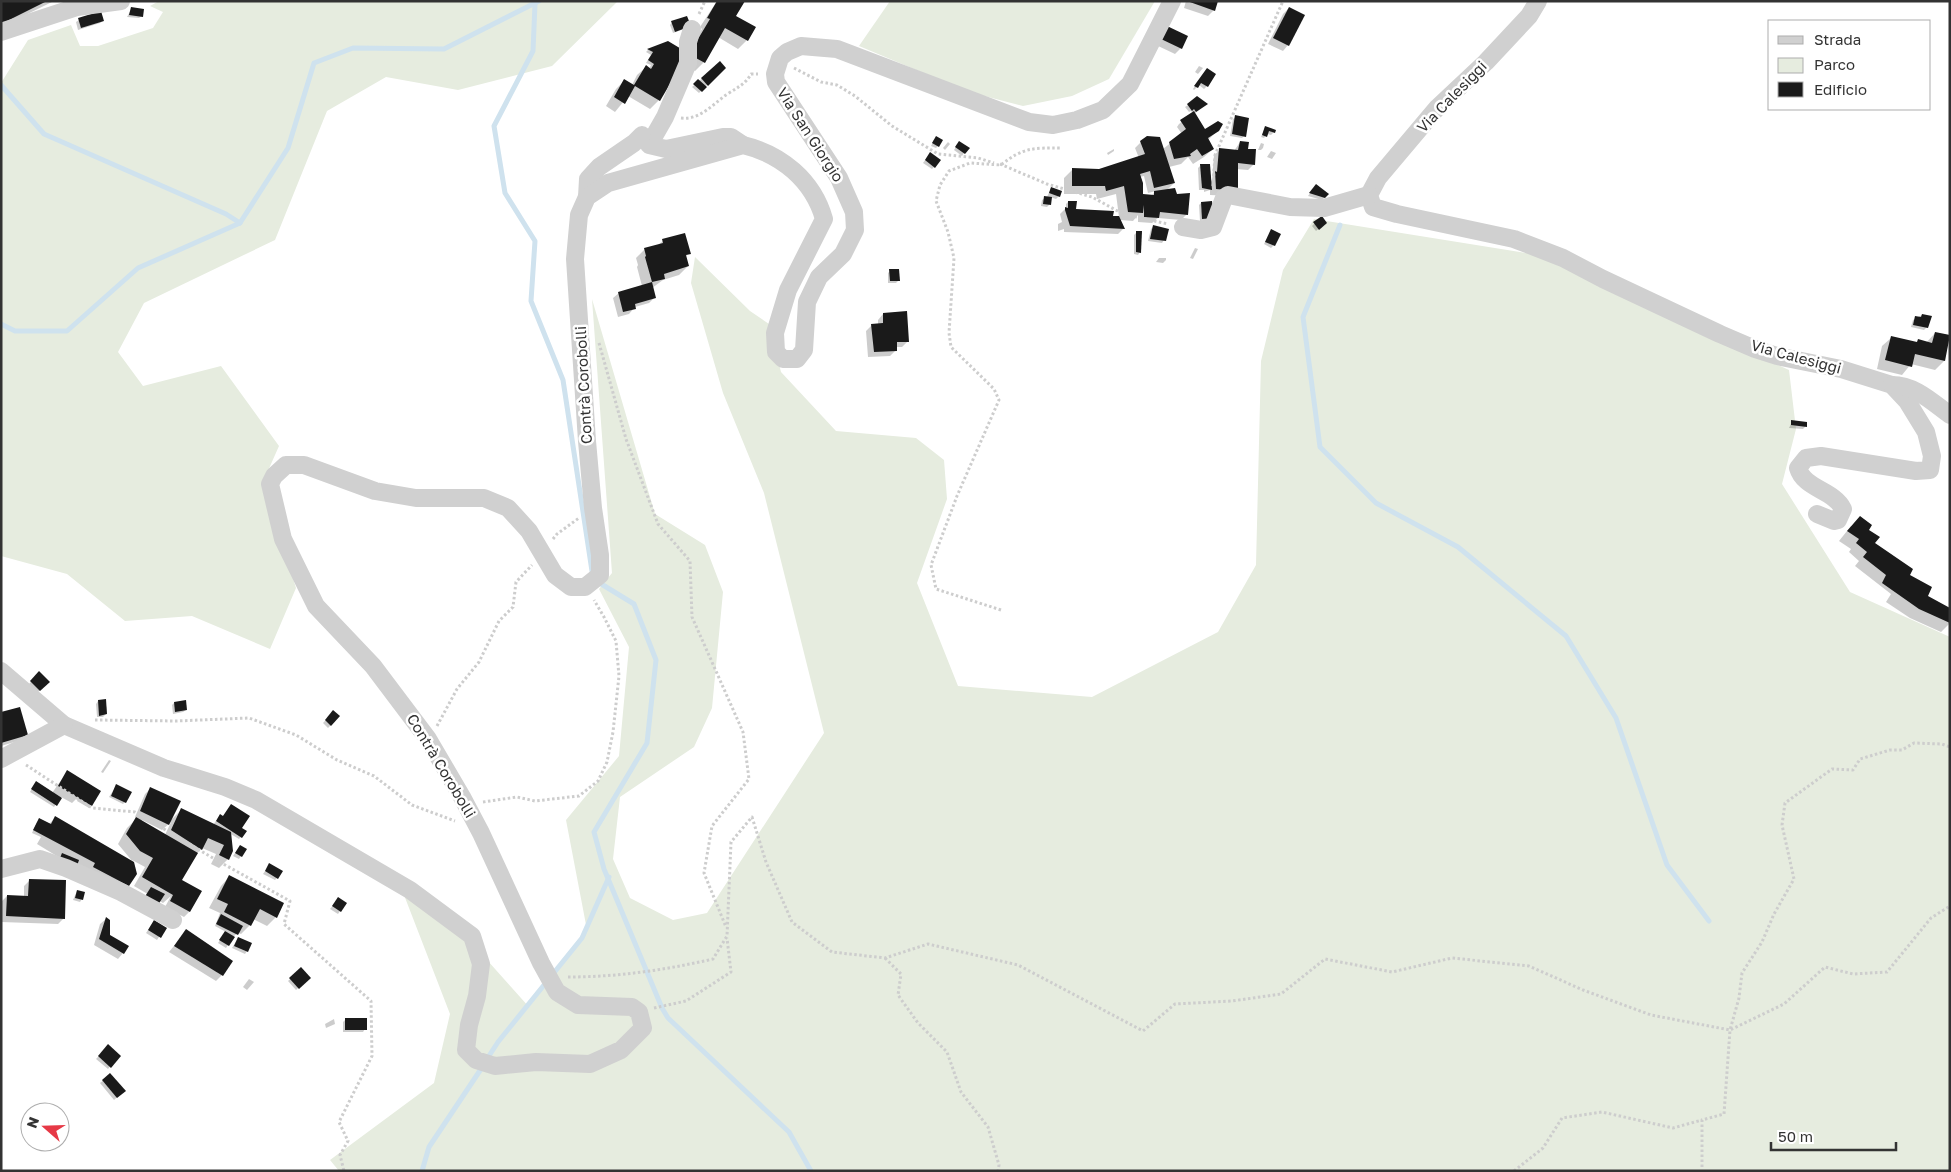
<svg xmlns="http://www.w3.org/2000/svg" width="1951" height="1172" viewBox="0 0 1951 1172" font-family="'Golos Text',sans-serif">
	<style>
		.green { fill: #e6ecdf }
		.shadow { fill: #0003; fill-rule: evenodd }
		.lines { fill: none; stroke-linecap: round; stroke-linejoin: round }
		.stream { stroke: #cfe2ee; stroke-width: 5 }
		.building { fill: #1a1a1a }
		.path { stroke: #cdcdcd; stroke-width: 3; stroke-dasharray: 2.5 2.5; stroke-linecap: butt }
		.minor { stroke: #d0d0d0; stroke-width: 18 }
		.labels { text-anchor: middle; stroke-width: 5; stroke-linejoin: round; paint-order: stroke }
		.street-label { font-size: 15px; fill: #333; stroke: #fff }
	</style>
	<rect width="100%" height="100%" fill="#fff"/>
	<g class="green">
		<polygon points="159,1 618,1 552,66 458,90 386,77 327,111 275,240 144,303 118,352 143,386 221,366 279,446 263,482 296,588 270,649 192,616 125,621 67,574 1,556 1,83 28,40 71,25 80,46 98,46 153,28 163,12 150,6"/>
		<polygon points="890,1 1155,1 1109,79 1072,96 1023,106 969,92 859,46"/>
		<polygon points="1314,219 1539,255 1789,370 1796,429 1782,484 1850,592 1950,637 1950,1171 339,1171 330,1160 434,1083 450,1014 404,895 463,933 529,1007 587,930 566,820 619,756 629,647 599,589 612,573 592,299 655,514 705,545 723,592 712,708 694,747 620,797 613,859 630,898 673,920 707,913 824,733 764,493 723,393 691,283 695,257 750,311 769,324 781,372 836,431 916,438 944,460 947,499 917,583 958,686 1092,697 1218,632 1256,565 1261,361 1283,270"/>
	</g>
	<g class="shadow">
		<polygon points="1,1 54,1 1,27"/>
		<polygon points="717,1 743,1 734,16 747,40 738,49 718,37 704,62 695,71 687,66 683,58 659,100 650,109 628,96 615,112 606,106 616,89 624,81 632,85 637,75 646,67 649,69 651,65 646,63 651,55 646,52 648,50 667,42 687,54 702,29 700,27"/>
		<polygon points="1186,1 1217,1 1214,10 1208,16 1184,8"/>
		<polygon points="132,8 142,16 139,18 127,17"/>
		<polygon points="1289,8 1288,45 1283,51 1268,44 1283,14"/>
		<polygon points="79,20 103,21 100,23 78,30 76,22"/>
		<polygon points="672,22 687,28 673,33 670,25"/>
		<polygon points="1167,28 1181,48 1175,54 1156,45"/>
		<polygon points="720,63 724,68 699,93 692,87"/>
		<polygon points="1199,66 1203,68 1198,74 1195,72"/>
		<polygon points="1205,72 1207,86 1204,89 1199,85 1194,90 1193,89"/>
		<path d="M1188 105 1204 106 1194 114 1205 131 1218 130 1208 140 1213 149 1204 157 1193 164 1188 157 1181 164 1169 167 1174 183 1167 190 1187 214 1181 220 1158 218 1152 223 1138 222V215L1133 221 1120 220 1123 229 1118 234 1064 232V229L1058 231V224L1062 222 1060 214 1066 208V204L1068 202 1075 209 1119 217 1116 194 1097 199 1096 194H1064V178L1073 169 1099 170 1139 158 1135 148 1141 142 1163 149 1182 134 1177 127 1179 124 1193 113 1191 111 1189 112 1185 107ZM1144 176 1148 193 1156 191 1151 196 1142 198 1140 177Z"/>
		<polygon points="1236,117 1244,136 1242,138 1230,136 1233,119"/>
		<polygon points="1265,128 1275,131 1271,135 1267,134 1264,138 1261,137"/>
		<polygon points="934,140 938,146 936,148 931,146"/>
		<polygon points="948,142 950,144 945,150 943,148"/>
		<polygon points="1240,142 1254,164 1248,170 1236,169 1231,196 1210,195 1210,190 1204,192 1204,190 1199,190 1198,168 1200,166 1212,181 1214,155 1220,150 1234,151"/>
		<polygon points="1261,143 1264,144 1263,148 1261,150 1258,150"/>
		<polygon points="957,145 964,153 962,156 954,150"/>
		<polygon points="1114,149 1114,151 1108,155 1107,153"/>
		<polygon points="1271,151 1276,153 1272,159 1267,157"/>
		<polygon points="928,156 934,167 932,169 923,163"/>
		<polygon points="1051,188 1059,196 1056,199 1050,197 1049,205 1047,207 1041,206 1042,200 1047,197"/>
		<polygon points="1314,188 1327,195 1322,200 1308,196"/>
		<polygon points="1201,203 1210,220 1200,221 1199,205"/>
		<polygon points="1321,217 1323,225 1316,231 1312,226"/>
		<polygon points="1153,227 1164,240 1162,243 1148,241 1151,229"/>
		<polygon points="1271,231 1274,245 1271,248 1264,244"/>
		<polygon points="1137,232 1140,252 1138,255 1134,254 1134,235"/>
		<polygon points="663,241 689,253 685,257 688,266 679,275 663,280 652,288 654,298 649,303 635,307 629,314 618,317 613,298 619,293 642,286 637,267 638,265 636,258 645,249 658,245"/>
		<polygon points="1195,248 1198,249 1193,259 1190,258"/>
		<polygon points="1159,258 1166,258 1166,260 1163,263 1156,262"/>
		<polygon points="890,271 899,280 896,283 888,283 888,273"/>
		<polygon points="883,314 908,341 902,347 896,347 896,350 890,356 868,357 866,331 872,325 878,325 878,320"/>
		<polygon points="1922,315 1927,327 1924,330 1911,327 1913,320"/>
		<polygon points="1935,333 1950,336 1944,361 1935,370 1911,364 1902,375 1877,369 1882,346 1891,338 1915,343 1918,341 1926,343"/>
		<polygon points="1792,422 1806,423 1805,427 1803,429 1789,428"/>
		<polygon points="1851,526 1867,531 1873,543 1908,575 1950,623 1941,632 1910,618 1886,602 1891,594 1855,566 1859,561 1849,552 1851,549 1839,541"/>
		<polygon points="39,673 48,682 37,693 29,684"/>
		<polygon points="98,701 106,714 103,717 97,717 96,704"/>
		<polygon points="174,703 186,710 183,712 173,714 172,705"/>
		<polygon points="333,712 339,717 328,728 323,723"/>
		<polygon points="1,713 27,735 21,740 1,746"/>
		<polygon points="109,760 111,761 103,773 101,772"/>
		<polygon points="67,772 99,792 89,808 77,801 79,796 72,803 61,797 54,807 30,792 34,785 52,793"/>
		<polygon points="116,786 125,802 123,804 109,797"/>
		<path d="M151 788 170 821 181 810 213 825 218 818 220 815 222 817 232 805 242 827 241 837 239 839 229 833 228 859 219 868 211 864 216 854 202 848 194 857 177 885 201 892 189 912 184 917 165 907 171 896 163 903 134 886 145 867 132 860 133 862 118 844 127 828 137 818 135 817 145 794ZM142 820 162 830 171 822 165 835 141 822Z"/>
		<polygon points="55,818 135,873 128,886 119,894 37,844 41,837 32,833 37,822 49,824"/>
		<polygon points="240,846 246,849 239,859 233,856"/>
		<polygon points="270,864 277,878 275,880 263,874"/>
		<polygon points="229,877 276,917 267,926 253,919 250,925 241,934 238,933 234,936 226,948 218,943 226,932 215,926 220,913 209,908 221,886"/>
		<polygon points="30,880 64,918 58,924 1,922 1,902 7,896 24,897 24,886"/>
		<polygon points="77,891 82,899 80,902 73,900"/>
		<polygon points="338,899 345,904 338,914 330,909"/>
		<polygon points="106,919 109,935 123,953 118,959 94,945 100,924"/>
		<polygon points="152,924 165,928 157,940 146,933"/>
		<polygon points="186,931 222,975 216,981 169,952"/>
		<polygon points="238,938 247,951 245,954 232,948"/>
		<polygon points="301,969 309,978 296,990 288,981"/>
		<polygon points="249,979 254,982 247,990 243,987"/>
		<polygon points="334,1019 335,1024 326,1028 325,1024"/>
		<polygon points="346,1019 365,1029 363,1032 343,1032 343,1022"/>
		<polygon points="108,1046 119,1056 108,1069 96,1059"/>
		<polygon points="110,1075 124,1091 114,1100 100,1083"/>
	</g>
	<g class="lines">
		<g class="stream">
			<polyline points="535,4 533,51 494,126 505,193 535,241 531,301 563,380 592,571"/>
			<polyline points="1,85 44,134 226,214 240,223"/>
			<polyline points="1340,225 1303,317 1320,447 1376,503 1458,547 1566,636 1616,718 1667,865 1709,921"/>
			<polyline points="1,324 15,331 67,331 138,268 240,223 288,148 314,63 353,48 444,49 539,1"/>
			<polyline points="598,582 634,604 656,660 647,743 594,832 604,869 662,1008 668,1018 789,1132 811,1171"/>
			<polyline points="487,1059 498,1042 582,938 609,877"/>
			<polyline points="422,1171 429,1147 483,1066"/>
		</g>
	</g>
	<g class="building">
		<polygon points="1,1 47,1 1,24"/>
		<polygon points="717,1 745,1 736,16 756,27 748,41 725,28 705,63 694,57 697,52 692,49 710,19 707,18"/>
		<polygon points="1187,1 1218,1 1215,11"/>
		<polygon points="131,7 144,9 143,17 129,15"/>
		<polygon points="1289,7 1305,15 1289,46 1273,38"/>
		<polygon points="101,11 104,21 81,28 78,18"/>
		<polygon points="687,16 691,26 675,32 671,21"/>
		<polygon points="1167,26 1188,36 1182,49 1161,39"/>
		<polygon points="668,41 688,53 660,101 635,86 625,104 614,97 624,79 634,85 646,65 651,69 654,64 648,60 653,52 647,49"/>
		<polygon points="720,61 726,68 708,86 701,78"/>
		<polygon points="1207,68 1216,74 1208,87 1201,83 1198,88 1194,86"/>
		<polygon points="698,79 707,87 702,92 693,84"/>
		<polygon points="1197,96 1208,104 1196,112 1194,109 1192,111 1187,104"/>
		<polygon points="1194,111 1205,129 1218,121 1223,124 1219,131 1208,138 1214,149 1202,156 1197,149 1190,154 1191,156 1174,159 1169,142 1186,129 1180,120"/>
		<polygon points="1235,115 1249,118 1246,137 1232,134"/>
		<polygon points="1265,126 1276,130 1275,133 1269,131 1267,137 1262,135"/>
		<polygon points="936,136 943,140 939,147 932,143"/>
		<polygon points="1147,136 1160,137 1175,183 1154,188 1150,171 1140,174 1143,183 1143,194 1154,195 1154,191 1175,188 1177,194 1190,193 1188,215 1160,212 1159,218 1144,217 1144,205 1143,213 1128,212 1124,186 1106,191 1105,186 1072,186 1072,168 1099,169 1145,154 1140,141"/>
		<polygon points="959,141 970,148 965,154 955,147"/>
		<polygon points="1240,141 1249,142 1248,149 1256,149 1255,165 1238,163 1238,191 1216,189 1215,171 1217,172 1219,148 1238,150"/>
		<polygon points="930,152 941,160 935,168 925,160"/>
		<polygon points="1200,164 1210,164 1212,190 1202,188"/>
		<polygon points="1316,184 1329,194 1325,198 1309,193"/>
		<polygon points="1051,187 1062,191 1060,197 1049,193"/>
		<polygon points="1044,196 1052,197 1051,205 1043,204"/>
		<polygon points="1068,201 1077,201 1076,209 1114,211 1113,216 1119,216 1125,229 1070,226 1065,210 1065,207 1068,208"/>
		<polygon points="1212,201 1214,218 1202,219 1201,202"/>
		<polygon points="1322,216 1327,223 1319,230 1313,222"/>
		<polygon points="1153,225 1169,229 1166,241 1150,239"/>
		<polygon points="1271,229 1281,234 1275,246 1265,242"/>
		<polygon points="1136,231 1142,231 1141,253 1136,252"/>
		<polygon points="685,233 691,254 686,255 689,266 664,274 665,279 652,282 645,257 646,256 644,248 663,243 662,239"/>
		<polygon points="889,269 899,269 900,281 890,281"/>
		<polygon points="652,282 656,298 635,304 636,309 623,312 618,292"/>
		<polygon points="907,311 909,342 897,342 897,351 874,352 871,324 883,323 883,313"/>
		<polygon points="1922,314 1932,316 1928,328 1913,325 1915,316 1921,317"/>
		<polygon points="1935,332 1950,335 1945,361 1915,354 1912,367 1885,360 1891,336 1917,342 1918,339 1932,343"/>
		<polygon points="1791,420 1807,422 1807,427 1791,425"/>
		<polygon points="1860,516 1872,525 1869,530 1880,537 1875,543 1913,569 1910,575 1932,587 1928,596 1950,608 1950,623 1919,609 1882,583 1886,575 1863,557 1867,552 1856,543 1859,539 1847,531"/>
		<polygon points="39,671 50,682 40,691 30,681"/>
		<polygon points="106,699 107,714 99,716 98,700"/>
		<polygon points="186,700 187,710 175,712 174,702"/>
		<polygon points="20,707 28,735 1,743 1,712"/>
		<polygon points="333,710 340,716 331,726 325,720"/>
		<polygon points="67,770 101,791 92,806 58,786"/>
		<polygon points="36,781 62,798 57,806 31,789"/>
		<polygon points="116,784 132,792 126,803 111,796"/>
		<polygon points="150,787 181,801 169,825 140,811"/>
		<polygon points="231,804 250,816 242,828 247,831 242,838 216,821 220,814 223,816"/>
		<polygon points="181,808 231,832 233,851 229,860 219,855 224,845 208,838 202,850 171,830"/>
		<polygon points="55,816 134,862 137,874 129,886 93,867 95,863 33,830 39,818 51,824"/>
		<polygon points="136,817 198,853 182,880 202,891 190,912 170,901 173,895 142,877 153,858 140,851 126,834"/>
		<polygon points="240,845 247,849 242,857 235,853"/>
		<polygon points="62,853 79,860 77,866 60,858"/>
		<polygon points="269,863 283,871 278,879 265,871"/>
		<polygon points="229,875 284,903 277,918 260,909 251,926 224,912 228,904 217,899"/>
		<polygon points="29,879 66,880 65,919 6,916 7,895 28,896"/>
		<polygon points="151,887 165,894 156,908 144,898"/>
		<polygon points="77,890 85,892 83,900 75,898"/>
		<polygon points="338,897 347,903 341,912 332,906"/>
		<polygon points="221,914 243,926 238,935 216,924"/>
		<polygon points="106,917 110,920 110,935 129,946 124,954 99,939"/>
		<polygon points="154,920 167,928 161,938 148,930"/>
		<polygon points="186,929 233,961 223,976 174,946"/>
		<polygon points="225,931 235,937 229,946 219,940"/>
		<polygon points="238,937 252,943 248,952 234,946"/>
		<polygon points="301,967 311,978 299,989 289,978"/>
		<rect x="345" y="1018" width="22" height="12"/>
		<polygon points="108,1044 121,1056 111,1068 98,1056"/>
		<polygon points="110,1073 126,1091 117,1098 102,1080"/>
	</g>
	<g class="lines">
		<g class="path">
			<polyline points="699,14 705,1"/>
			<polyline points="794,68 821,82 837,85 855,96 892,126 938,154 978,158 994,163"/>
			<path d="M681 118C700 120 712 105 726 95 736 88 745 85 751 74H758"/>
			<polyline points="1000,164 1047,184 1092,197 1123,214 1168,224"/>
			<polyline points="1213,186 1215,155 1283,1"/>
			<polyline points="599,343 626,439 658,524 690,561 692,617 743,732 749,779 712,826 704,873 726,927"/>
			<polyline points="553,539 557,534 579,518"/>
			<path d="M1001 610 936 589 931 565 957 496 999 400 994 389 951 347 949 333 954 258 948 232 936 201 940 185 949 171 970 163 1001 165C1023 147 1034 148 1061 148"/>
			<polyline points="95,720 176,721 249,718 296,735 337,760 374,776 412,805 455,821"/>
			<polyline points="437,726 457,689 479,662 499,621 513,607 516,582 532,565"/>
			<polyline points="26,765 92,808 135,812 218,861 290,901 284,924 371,1001 372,1056 339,1122 348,1141 340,1155 344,1171"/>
			<polyline points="483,802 517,797 535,801 579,796 598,781 607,762 613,732 619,676 616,641 604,617 594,600"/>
			<polyline points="885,958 901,974 898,995 918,1023 947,1052 961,1092 988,1127 999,1165 998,1171"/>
			<path d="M568 977C618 977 665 970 713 959L727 936 731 842 752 817 766 862 792 922 832 952 885 958 928 944 1018 965 1143 1031 1175 1004 1232 1001 1281 994 1325 959 1392 972 1452 958 1529 966 1583 990 1651 1015 1730 1030 1739 998 1742 973 1762 942 1774 914 1794 879 1782 825 1785 803 1832 769 1853 770 1860 759 1890 750H1902L1914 743 1942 744 1950 747"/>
			<polyline points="654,1008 686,1001 731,972 727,938"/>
			<polyline points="1702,1167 1702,1120 1724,1114 1730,1030 1784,1004 1825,967 1853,974 1887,972 1931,918 1950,906"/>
			<polyline points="1514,1171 1543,1148 1562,1118 1602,1112 1673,1128 1702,1120"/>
		</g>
		<g class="minor">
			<path d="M1538 1 1529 16 1486 62 1437 108 1378 178 1369 195 1373 207 1397 214 1514 239 1563 258 1603 279 1720 334 1755 349 1777 356 1841 369 1892 385 1907 401 1926 432 1932 456 1930 470 1916 471 1821 456 1806 458 1798 468C1804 489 1834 490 1843 509L1838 520 1834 521 1817 514"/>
			<polyline points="692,29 688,42 688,63 665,117 649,145 666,149 723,137 731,137 743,145"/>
			<polyline points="1,32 77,7 121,1"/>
			<polyline points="587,197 588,179 599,167 634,143 642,135"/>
			<polyline points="1183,227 1201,230 1213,227 1224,198 1228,195 1290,207 1324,208 1369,195"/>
			<path d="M1892 385C1915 385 1932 402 1950 415"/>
			<path d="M1 671 64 725 164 768 225 787 256 800 410 890 472 936 481 964 477 996 469 1025 466 1050 476 1060 495 1066 536 1062 590 1064 621 1050 643 1028 639 1012 632 1007 578 1005 557 992 541 963 481 833 462 797 428 739 373 666 316 606 283 539 270 484 274 476 286 465H304L375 491 416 498H484L508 508 529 531 555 575 571 587H585L600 575V555L593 508 587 441 575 259 579 215 587 197 608 183 743 145C781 154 813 180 824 219L788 290 775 333 776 352 783 359H797L804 350 807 302 819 277 843 254 855 230 854 212 839 178 776 82 775 74 780 58 787 52 801 46 837 49 1029 122 1053 125 1077 120 1103 110 1130 84 1172 1"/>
			<polyline points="1,759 64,725"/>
			<polyline points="1,869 40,859 66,868 121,892 173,920"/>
		</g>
	</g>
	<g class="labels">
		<g class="street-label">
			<text transform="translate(1452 97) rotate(-46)" y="5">Via Calesiggi</text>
			<text transform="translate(810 135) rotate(57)" y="5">Via San Giorgio</text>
			<text transform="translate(1796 357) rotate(15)" y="5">Via Calesiggi</text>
			<text transform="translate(584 385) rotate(-93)" y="5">Contrà Corobolli</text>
			<text transform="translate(441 766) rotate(59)" y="5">Contrà Corobolli</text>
		</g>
	</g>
	<rect width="1951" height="1172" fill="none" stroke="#333333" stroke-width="5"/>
	<rect x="1768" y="20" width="162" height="90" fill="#ffffff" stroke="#adadad"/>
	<rect x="1778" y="36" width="25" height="8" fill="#d0d0d0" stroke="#adadad"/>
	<text x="1814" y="45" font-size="15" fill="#333333">Strada</text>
	<rect x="1778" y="58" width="25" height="15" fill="#e6ecdf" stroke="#adadad"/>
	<text x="1814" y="70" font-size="15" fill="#333333">Parco</text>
	<rect x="1778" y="82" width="25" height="15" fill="#1a1a1a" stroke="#adadad"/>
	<text x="1814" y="95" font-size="15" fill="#333333">Edificio</text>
	<g transform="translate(45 1127) rotate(290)"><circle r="24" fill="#ffffff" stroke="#adadad"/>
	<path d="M0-4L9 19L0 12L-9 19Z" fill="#e63946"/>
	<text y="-8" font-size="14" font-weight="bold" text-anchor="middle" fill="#333333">N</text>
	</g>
	<path d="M1771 1142v8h125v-8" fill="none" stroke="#333333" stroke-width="2.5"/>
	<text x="1778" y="1142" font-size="15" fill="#333333" stroke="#ffffff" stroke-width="4" paint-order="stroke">50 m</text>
</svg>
